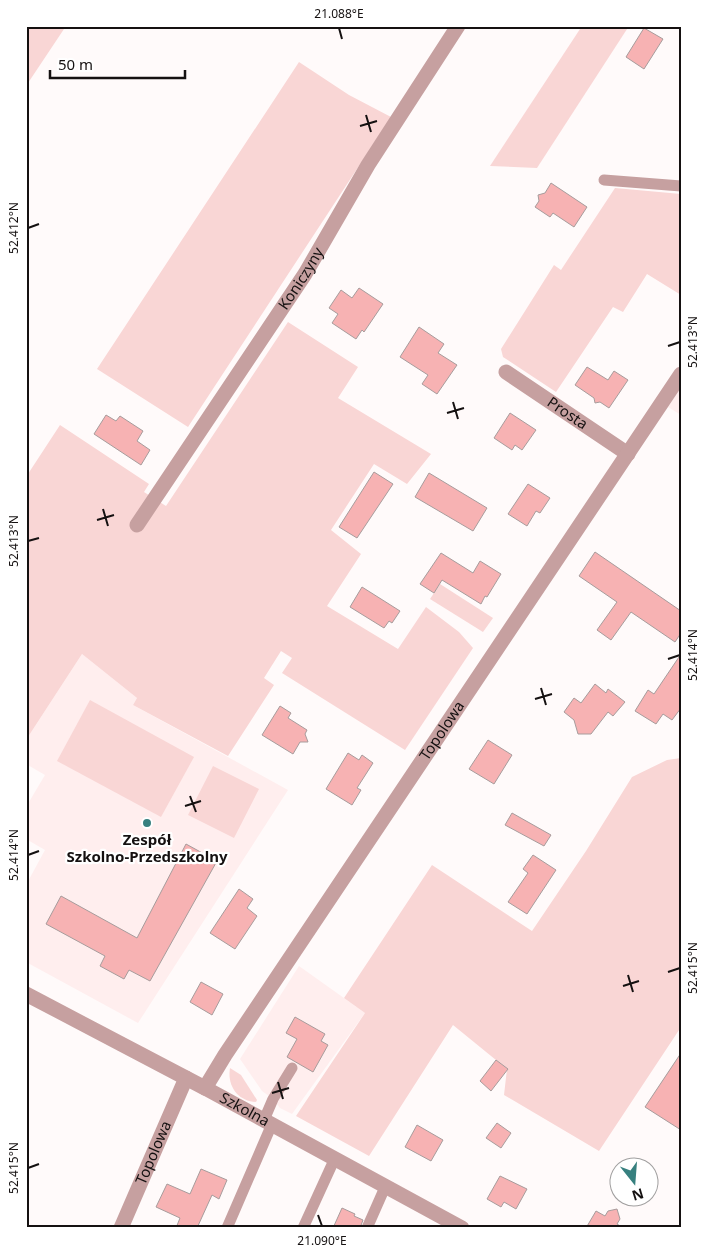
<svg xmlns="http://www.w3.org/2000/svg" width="707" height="1254" viewBox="0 0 707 1254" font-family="'Noto Sans',sans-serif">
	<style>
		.built { fill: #fee }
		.green { fill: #f9d6d5 }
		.building { fill: #f7b2b3; stroke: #a79c9c }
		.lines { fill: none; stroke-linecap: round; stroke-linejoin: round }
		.service { stroke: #c6a0a0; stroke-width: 11 }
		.minor { stroke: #c6a0a0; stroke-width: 15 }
		.tertiary { stroke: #c6a0a0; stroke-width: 15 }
		.ticks { fill: none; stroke: #151111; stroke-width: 2 }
		.poi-dot { fill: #37807f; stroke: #fff; stroke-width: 2 }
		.labels { text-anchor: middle; stroke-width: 4.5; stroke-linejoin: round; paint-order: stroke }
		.street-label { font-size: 15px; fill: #151111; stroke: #fff }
		.poi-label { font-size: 15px; font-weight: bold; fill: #151111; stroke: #fff }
		.neatline { fill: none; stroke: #151111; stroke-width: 2 }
		.ticks-label { font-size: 12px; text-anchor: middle; fill: #151111 }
	</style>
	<rect width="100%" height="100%" fill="#fffafa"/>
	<g class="built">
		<polygon points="681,387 681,415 668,407"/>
		<polygon points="82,654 137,698 133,705 288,790 138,1023 26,962 26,885 45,850 26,839 26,807 45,775 26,764 26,740"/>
		<polygon points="299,966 365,1013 292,1114 280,1108 273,1099 262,1091 240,1059"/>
	</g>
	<g class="green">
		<polygon points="26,26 66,26 26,86"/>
		<polygon points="582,26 629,26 537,168 490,166"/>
		<polygon points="299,62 349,95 391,117 188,427 97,369"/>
		<polygon points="615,188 681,194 681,295 647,274 623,312 613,307 556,392 503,357 501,349 554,265 561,270"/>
		<polygon points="288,322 358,367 338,398 431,454 407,484 374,464 331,530 361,554 327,606 398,649 426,607 459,632 473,648 405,750 282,673 292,658 281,651 264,678 274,685 228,756 133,705 137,698 82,654 26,740 26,477 60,425 149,484 144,492 166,506"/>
		<polygon points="440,584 493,618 483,632 430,599"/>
		<polygon points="90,700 194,757 161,817 57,761"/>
		<polygon points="681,758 681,1027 599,1151 504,1095 507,1069 453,1025 369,1156 296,1116 365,1013 344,998 432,865 532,931 586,851 632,777 667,760"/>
		<polygon points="213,766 259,789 234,838 188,815"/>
		<path d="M230 1068 241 1075 257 1100 256 1102C237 1101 227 1085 230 1068Z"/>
	</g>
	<g class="building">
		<polygon points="644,28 663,39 644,69 626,57"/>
		<polygon points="551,183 587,207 574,227 553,213 550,217 535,207 539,201 538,195 545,193"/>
		<polygon points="359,288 383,304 364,332 362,330 356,339 332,323 338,314 329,308 341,290 352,298"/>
		<polygon points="419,327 444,344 438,353 457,365 437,394 422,384 428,375 400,357"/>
		<polygon points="587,367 608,380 614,371 628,380 609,408 600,402 595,403 594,398 575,385"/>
		<polygon points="510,413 536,430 522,450 515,445 512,450 494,438"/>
		<polygon points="106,415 116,421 120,416 143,431 137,441 150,450 141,465 94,434"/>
		<polygon points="374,472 393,484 357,538 339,527"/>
		<polygon points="429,473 487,508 473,531 415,497"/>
		<polygon points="528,484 550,498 540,513 536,511 527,526 508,514"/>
		<polygon points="595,552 681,611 681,633 675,642 631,612 611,640 597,630 617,602 579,576"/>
		<polygon points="441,553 473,573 480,561 501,574 487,597 485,596 481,604 442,580 434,593 420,584"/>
		<polygon points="362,587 400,611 392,623 389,621 384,628 350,607"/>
		<polygon points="681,654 681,708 672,720 663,714 656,724 635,711 648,690 654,694"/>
		<polygon points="595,684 606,693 608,689 625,702 613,716 608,712 591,734 578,734 574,720 564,712 574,698 581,703"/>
		<polygon points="280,706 291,713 288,718 307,730 305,734 308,742 300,742 293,754 262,735"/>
		<polygon points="488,740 512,755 494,784 469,769"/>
		<polygon points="348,753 359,760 362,755 373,763 357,788 361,790 352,805 326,789"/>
		<polygon points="512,813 551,835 544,846 505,825"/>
		<polygon points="186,844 217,861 150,981 129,970 124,979 100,966 105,956 46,924 61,896 137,938"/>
		<polygon points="533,855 556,870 527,914 508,902 528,873 523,869"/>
		<polygon points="239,889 253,899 247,908 257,916 235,949 210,933"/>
		<polygon points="201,982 223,994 212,1015 190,1002"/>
		<polygon points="295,1017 325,1034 321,1041 328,1045 313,1072 287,1057 297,1039 286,1033"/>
		<polygon points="681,1053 681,1130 645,1107"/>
		<polygon points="496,1060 508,1069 491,1091 480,1081"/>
		<polygon points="497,1123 511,1133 501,1148 486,1138"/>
		<polygon points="417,1125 443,1140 431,1161 405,1147"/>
		<polygon points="201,1169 227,1180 219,1199 212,1195 197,1228 176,1228 180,1218 156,1207 167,1184 190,1194"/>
		<polygon points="500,1176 527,1189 516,1209 504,1202 501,1207 487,1199"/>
		<polygon points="342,1208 355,1214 354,1216 363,1220 360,1228 333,1228"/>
		<polygon points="617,1209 620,1219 617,1224 623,1228 586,1228 596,1211 605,1216 608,1211"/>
	</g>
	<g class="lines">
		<g class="service">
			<polyline points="604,180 681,186"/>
			<polyline points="264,1120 273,1099 292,1068"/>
			<polyline points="227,1228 272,1124"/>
			<polyline points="303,1228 335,1158"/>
			<polyline points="367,1228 386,1185"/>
		</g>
		<g class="minor">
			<path id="s1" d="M506 372 628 454"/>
			<path id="s2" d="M137 525 305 274 368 165 458 26"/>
			<path id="s3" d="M205 1088 462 1228"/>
			<path id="s4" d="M121 1228 186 1078"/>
		</g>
		<path class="tertiary" id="s5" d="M26 994 205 1088 225 1055 681 374"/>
	</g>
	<path class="ticks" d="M339 28 342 39M366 115 371 132M360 126 377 121M28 228 39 224M668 346 680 342M453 402 458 419M447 413 464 408M103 509 108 526M97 520 114 515M28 541 39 538M668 659 680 655M541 688 546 705M535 699 552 694M190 796 196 812M185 806 201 801M28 855 39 851M668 972 680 968M628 975 633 992M623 986 639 981M278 1082 283 1099M272 1093 289 1088M28 1168 39 1164M318 1215 322 1226"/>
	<circle class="poi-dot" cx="147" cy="823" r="5"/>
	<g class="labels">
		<g class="street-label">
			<text dy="5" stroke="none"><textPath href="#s2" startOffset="296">Koniczyny</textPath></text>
			<text dy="5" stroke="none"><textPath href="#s1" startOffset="74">Prosta</textPath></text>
			<text dy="5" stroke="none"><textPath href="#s5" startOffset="631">Topolowa</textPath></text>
			<text dy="5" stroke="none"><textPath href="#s3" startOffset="45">Szkolna</textPath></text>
			<text dy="5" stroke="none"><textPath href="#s4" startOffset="82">Topolowa</textPath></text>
		</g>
		<g class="poi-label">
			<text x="147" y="845">Zespół<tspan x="147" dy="17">Szkolno-Przedszkolny</tspan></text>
		</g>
	</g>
	<rect width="707" height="1254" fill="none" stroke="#ffffff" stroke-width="55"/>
	<g transform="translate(634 1182) rotate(163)"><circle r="24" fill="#ffffff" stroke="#a1a0a0"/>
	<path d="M0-4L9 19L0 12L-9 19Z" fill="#37807f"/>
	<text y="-8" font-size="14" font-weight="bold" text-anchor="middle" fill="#151111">N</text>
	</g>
	<path d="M50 70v8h135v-8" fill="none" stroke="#151111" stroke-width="2.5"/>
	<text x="58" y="70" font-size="15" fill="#151111" stroke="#ffffff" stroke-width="4" paint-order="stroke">50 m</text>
	<rect x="28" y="28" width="652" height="1198" class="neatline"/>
	<g class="ticks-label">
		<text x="339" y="18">21.088°E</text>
		<text transform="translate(14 228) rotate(-90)" y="4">52.412°N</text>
		<text transform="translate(693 342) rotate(-90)" y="4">52.413°N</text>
		<text transform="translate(14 541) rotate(-90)" y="4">52.413°N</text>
		<text transform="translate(693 655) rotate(-90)" y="4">52.414°N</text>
		<text transform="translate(14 855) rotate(-90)" y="4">52.414°N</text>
		<text transform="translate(693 968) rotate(-90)" y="4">52.415°N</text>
		<text transform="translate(14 1168) rotate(-90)" y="4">52.415°N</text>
		<text x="322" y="1245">21.090°E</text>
	</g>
</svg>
